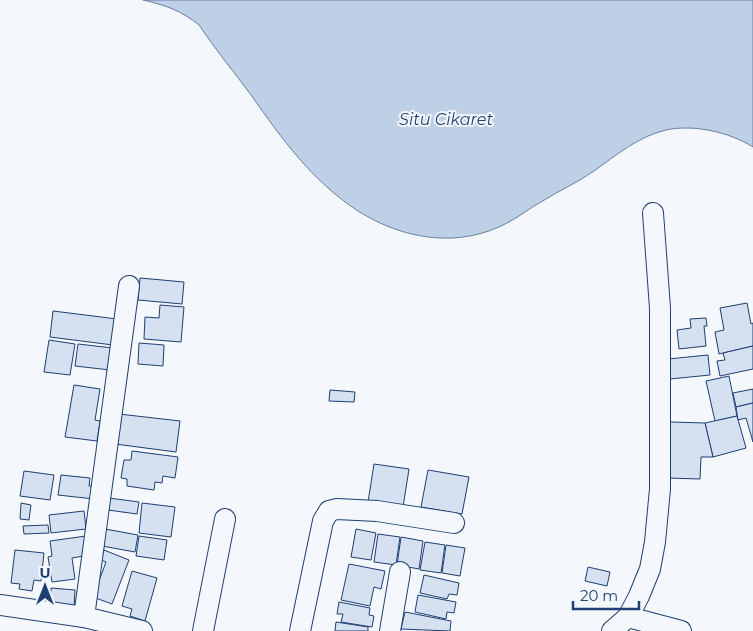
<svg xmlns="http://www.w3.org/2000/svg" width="753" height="631" viewBox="0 0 753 631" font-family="Montserrat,sans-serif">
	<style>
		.water { fill: #bed0e5; stroke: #687fa3 }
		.building { fill: #d5e0f0; stroke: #1d3f73 }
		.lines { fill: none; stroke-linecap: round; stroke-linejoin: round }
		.street-casing { stroke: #1d3f73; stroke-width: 22 }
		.street { stroke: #f4f7fb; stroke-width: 20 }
		.labels { text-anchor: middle; stroke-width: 4; stroke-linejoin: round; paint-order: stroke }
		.water-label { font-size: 16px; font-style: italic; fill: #1d3f73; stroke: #f4f7fb }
	</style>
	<rect width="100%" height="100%" fill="#f4f7fb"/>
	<path class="water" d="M143 0H753V147C729 132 694 124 666 130 639 136 615 156 594 171 577 183 558 191 541 202 530 208 520 216 509 222 460 249 404 240 358 211 312 181 282 139 251 95 234 72 215 49 199 25 182 11 165 5 143 0Z"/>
	<g class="building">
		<polygon points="140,278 184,282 182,304 138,300"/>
		<polygon points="747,303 751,324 753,323 753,346 719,354 715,332 724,330 720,308"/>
		<polygon points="160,305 184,307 181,342 144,339 145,317 159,318"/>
		<polygon points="53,311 117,319 113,345 50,337"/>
		<polygon points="706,318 707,326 704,326 706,346 679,349 677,330 691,328 690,319"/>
		<polygon points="49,340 75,344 70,375 44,372"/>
		<polygon points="139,343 164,345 163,366 138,364"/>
		<polygon points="78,344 113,348 110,370 75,366"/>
		<polygon points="753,346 753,369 720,376 717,361 725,360 723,353"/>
		<polygon points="708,355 710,375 670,379 668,359"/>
		<polygon points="729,376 737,416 715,421 706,381"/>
		<polygon points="74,385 100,389 95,420 100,421 97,441 65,437"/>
		<polygon points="753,389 753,403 736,407 733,393"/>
		<polygon points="330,390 355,392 354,402 329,401"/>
		<polygon points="753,403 753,442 746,418 738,420 736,407"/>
		<polygon points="119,414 180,421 176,452 115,444"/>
		<polygon points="737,416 746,448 713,457 705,423"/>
		<polygon points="670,422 705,423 713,457 701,457 700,479 668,478"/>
		<polygon points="132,451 178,457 175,478 163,476 162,483 155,482 154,490 127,486 127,479 121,478 124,460 131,460"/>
		<polygon points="374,464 409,469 403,507 368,502"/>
		<polygon points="428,470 469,477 462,514 421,507"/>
		<polygon points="24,471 54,475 50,500 20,496"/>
		<polygon points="61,475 90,478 89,486 96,486 94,499 58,495"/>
		<polygon points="109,498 139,502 137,514 108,510"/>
		<polygon points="21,503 31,505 29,520 20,519"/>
		<polygon points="142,503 175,507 171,537 139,533"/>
		<polygon points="84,511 86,529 51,533 49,515"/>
		<polygon points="48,525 49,533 24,534 23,526"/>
		<polygon points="105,529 138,535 135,552 102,546"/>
		<polygon points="356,529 376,533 371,560 351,557"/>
		<polygon points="378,534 400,537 396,565 374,562"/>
		<polygon points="86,536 89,555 72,558 75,579 52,582 48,557 52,556 50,541"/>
		<polygon points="139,536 167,540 164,560 136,556"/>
		<polygon points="401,537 423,541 419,569 397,565"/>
		<polygon points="425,542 445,545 441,573 420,570"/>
		<polygon points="446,545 465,548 460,576 442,573"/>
		<polygon points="15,550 44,553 41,581 34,580 32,591 19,589 20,584 11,583"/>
		<polygon points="104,550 129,560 112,604 93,597 106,562 101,560"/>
		<polygon points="349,564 385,571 381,589 374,587 370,606 341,600"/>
		<polygon points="588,567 610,572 607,586 585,581"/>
		<polygon points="132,571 157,578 145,621 130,616 132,609 122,606"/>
		<polygon points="424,575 459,583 457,595 449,594 447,599 420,593"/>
		<polygon points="51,588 75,590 74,608 50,606"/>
		<polygon points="418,595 456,602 454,613 447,612 446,619 415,612"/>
		<polygon points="339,602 370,608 369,615 374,616 372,627 341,622 343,614 337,614"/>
		<polygon points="405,612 451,621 450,631 401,629"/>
		<polygon points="336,622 368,627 368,631 335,631"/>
	</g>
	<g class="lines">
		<defs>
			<g id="street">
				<polyline points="0,605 84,617 142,631"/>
				<polyline points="84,617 129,286"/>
				<polyline points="628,617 681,631"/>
				<polyline points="203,631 225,519"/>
				<polyline points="300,631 323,521 329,511 337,509 377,511 454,523"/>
				<polyline points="390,631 400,572"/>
				<polyline points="612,631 628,617 639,596 650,569 655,542 660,489 660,308 653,213"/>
			</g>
		</defs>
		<use href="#street" class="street-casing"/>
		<use href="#street" class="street"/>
	</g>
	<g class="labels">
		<g class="water-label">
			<text x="446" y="125">Situ Cikaret</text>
		</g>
	</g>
	<g transform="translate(45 586)" stroke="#f4f7fb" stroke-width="4" paint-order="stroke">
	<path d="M0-4L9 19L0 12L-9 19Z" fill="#1d3f73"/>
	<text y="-8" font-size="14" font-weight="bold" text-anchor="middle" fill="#1d3f73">U</text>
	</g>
	<path d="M573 601v8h66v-8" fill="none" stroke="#1d3f73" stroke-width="2.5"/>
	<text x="580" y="601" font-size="15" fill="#1d3f73" stroke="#f4f7fb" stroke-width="4" paint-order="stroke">20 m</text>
</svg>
